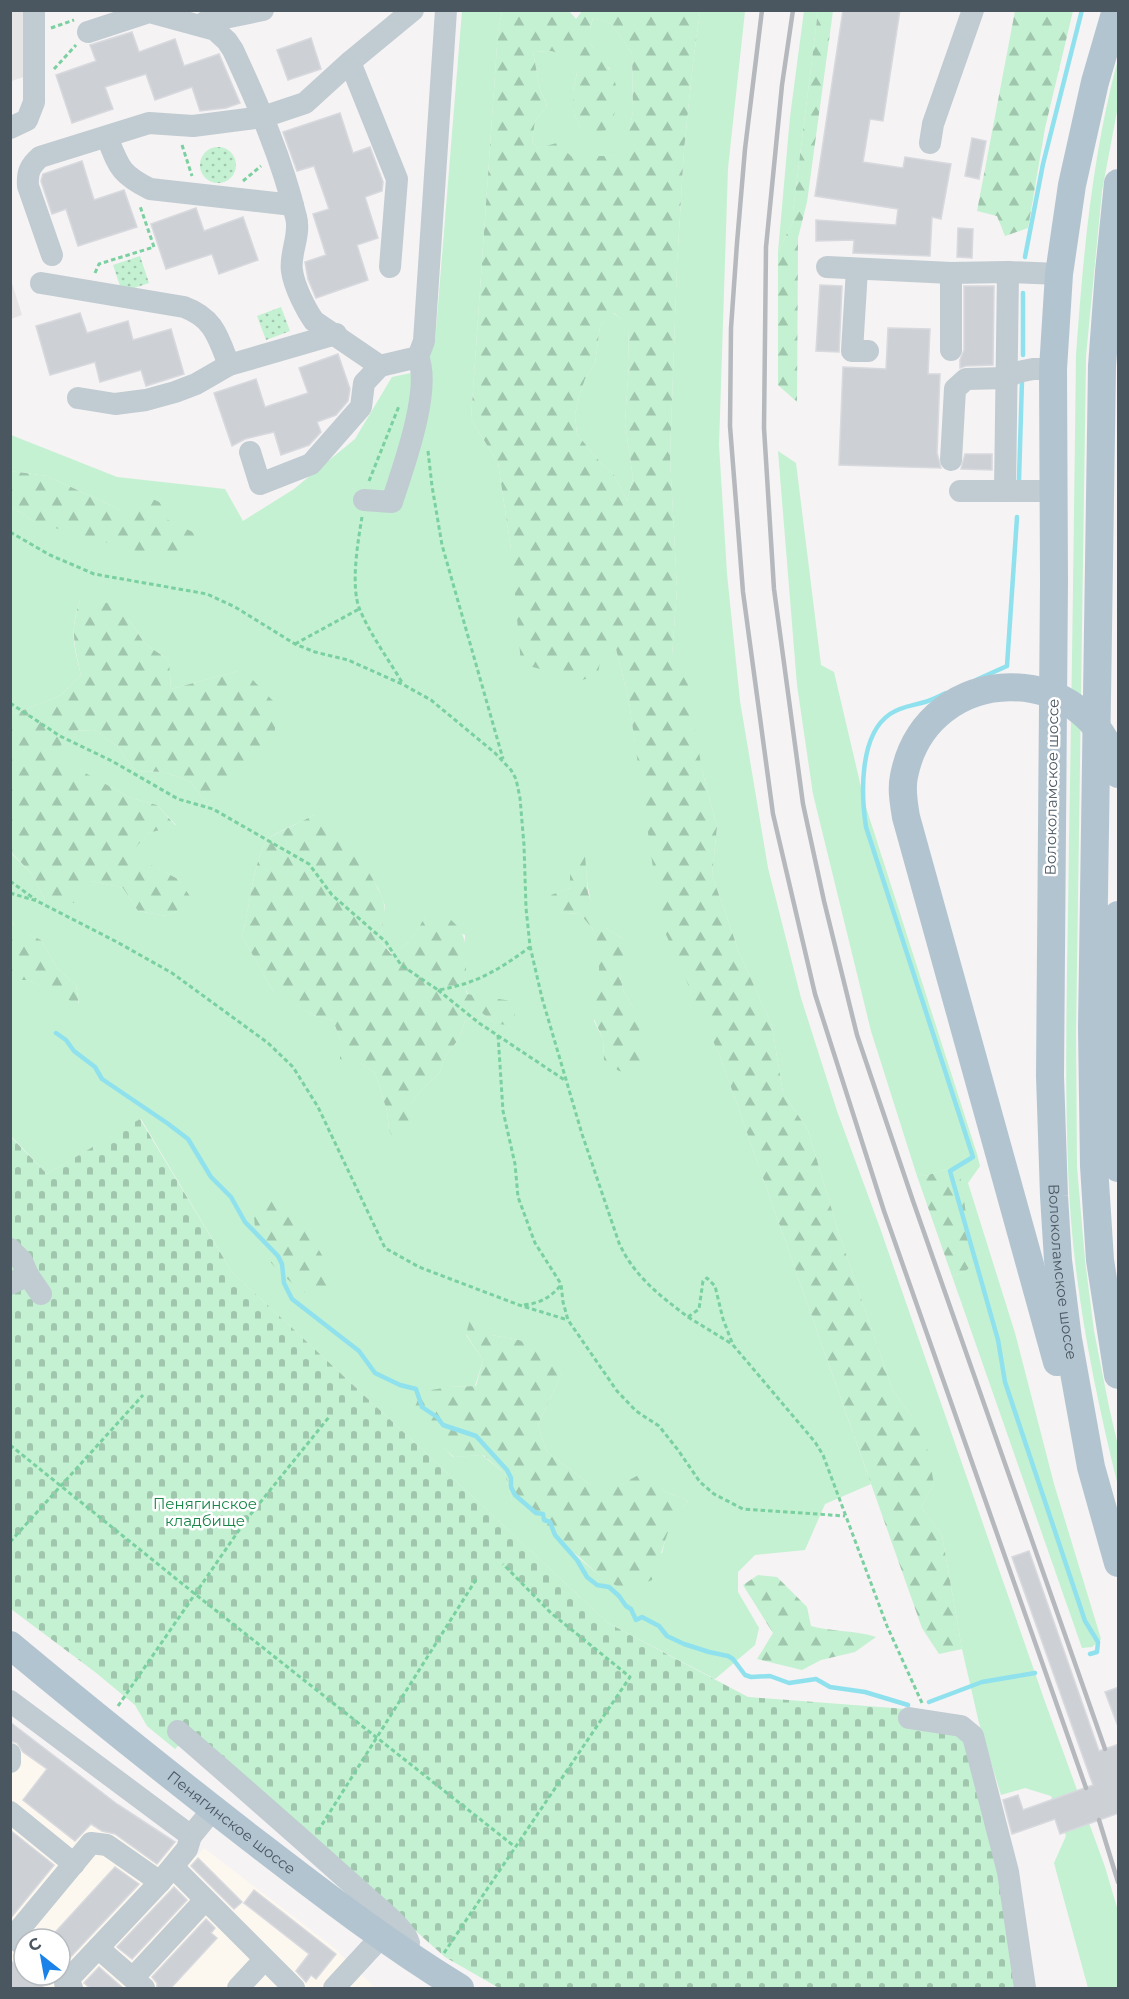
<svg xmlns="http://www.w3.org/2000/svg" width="1129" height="1999" viewBox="0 0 1129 1999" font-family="Montserrat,sans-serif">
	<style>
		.commercial { fill: #fdf8ef; fill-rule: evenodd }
		.education { fill: #e6e4e5 }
		.grass { fill: #c3f1d1; fill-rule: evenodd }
		.forest { fill: url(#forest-firs); fill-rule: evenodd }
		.cemetery { fill: url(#cemetery-stones) }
		.park { fill: url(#park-dots) }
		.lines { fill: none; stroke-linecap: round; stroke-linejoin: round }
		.stream { stroke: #90e1ee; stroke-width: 4.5 }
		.building { fill: #cdd0d5; stroke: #d7d9de; stroke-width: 1.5 }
		.path { stroke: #7ad0a0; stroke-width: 3; stroke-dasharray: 4.5 3; stroke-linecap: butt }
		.minor { stroke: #c1cbd2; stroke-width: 22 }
		.major { stroke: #b3c4d1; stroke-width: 28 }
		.rail { stroke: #b5b8bd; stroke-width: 4.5 }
		.labels { text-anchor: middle; stroke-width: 5; stroke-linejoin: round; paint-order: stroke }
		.street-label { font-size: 15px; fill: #4a5761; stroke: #fff }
		.park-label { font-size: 15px; fill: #178647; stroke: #fff }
	</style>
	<defs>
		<pattern id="forest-firs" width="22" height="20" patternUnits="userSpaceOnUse" patternTransform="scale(1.5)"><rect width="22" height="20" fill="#c3f1d1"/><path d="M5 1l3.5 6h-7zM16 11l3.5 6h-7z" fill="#a0c6ad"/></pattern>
		<pattern id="cemetery-stones" width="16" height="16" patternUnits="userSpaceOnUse" patternTransform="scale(1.5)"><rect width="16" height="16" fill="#c3f1d1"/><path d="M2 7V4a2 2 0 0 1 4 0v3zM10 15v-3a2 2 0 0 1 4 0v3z" fill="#a0c6ad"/></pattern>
		<pattern id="park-dots" width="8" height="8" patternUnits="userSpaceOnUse" patternTransform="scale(1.5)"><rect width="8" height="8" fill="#c3f1d1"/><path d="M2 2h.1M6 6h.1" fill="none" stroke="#a0c6ad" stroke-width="1.8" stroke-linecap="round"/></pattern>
	</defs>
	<rect width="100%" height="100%" fill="#f5f3f3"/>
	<path class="commercial" d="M10 1721 116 1804 197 1856 204 1848 333 1947 375 1988H11ZM24 1939H60V1975H24Z"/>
	<g class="education">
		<polygon points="10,11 27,11 24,77 11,81"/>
		<polygon points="10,277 22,315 11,319 10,319"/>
	</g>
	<g class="grass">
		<path d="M462 11H502L498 32 471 419 498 463 511 549 603 645 616 649 629 702 662 923 721 1059 871 1484 825 1504 805 1550 755 1555 738 1572V1592L759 1628 755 1645 715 1679 608 1623 232 1272 141 1119 47 1174 11 1136V980H28L79 1004 76 985 57 968 41 940 17 929 11 921 10 852 32 874 45 900 92 881 123 888 138 911 167 916 193 902 178 879 129 854 148 833 176 825 157 805 131 798 57 758 65 731 95 730 118 747 135 771 164 772 191 782 207 805 227 784 238 671 171 689 169 660 145 644 129 620 80 600C70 630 73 644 81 675L61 695 11 715V506L34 522 121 510 47 476 11 471V435L117 477 225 489 243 521 294 489 355 439 392 377 411 373 435 342ZM313 815 351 846 378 888 385 906 380 941 392 954C408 945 416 934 425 917L465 935C465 945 464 987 467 992 473 1004 487 1014 496 1024L482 1013 465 1021 458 1040 446 1055 439 1074 423 1088 389 1130 387 1111 375 1073 359 1062 340 1039 333 1020 312 1015 296 1004 294 993H274L242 936C249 915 254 849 271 837 283 828 300 824 313 815ZM585 854C587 880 587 908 606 928 611 932 618 935 623 939L619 973 624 992 634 1009V1046L604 1060 603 1039 594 1021 599 986V946L592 928 580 914 562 913 552 895 570 888ZM466 1335H491L519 1340 562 1373 538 1425 547 1452 591 1485H620L644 1473 664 1491 688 1501 669 1526 662 1553 600 1576 512 1501 505 1474 482 1455 453 1457 436 1439 448 1387 475 1386 483 1360Z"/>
		<polygon points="700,11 745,11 728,168 719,445 727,574 740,701 768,868 801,998 837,1111 880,1228 1044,1699 1105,1867 1118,1911 1118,1988 1088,1988 1054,1863 1066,1836 1051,1796 1025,1788 1001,1795 979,1723 962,1649 942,1535 921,1507 934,1484 911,1415 893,1391 839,1234 808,1130 783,1093 772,1026 739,952 712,875 717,827 672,656 677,588 670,458 677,264 684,150 693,63"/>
		<polygon points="804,11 818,11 793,211 793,221 778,252 790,117"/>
		<polygon points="593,18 611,24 632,53 633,112 629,130 629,151 609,156 571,156 557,144 538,148 532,142 535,121 547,106 540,89 533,52 551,51 569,55 577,73 573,91 573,110 580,128 610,69 596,55 588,37"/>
		<path d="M1118 59V106L1102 191 1086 356 1076 1034 1077 1167 1085 1260 1094 1331 1109 1407 1118 1446V1486C1092 1381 1071 1274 1068 1166 1064 1057 1068 949 1069 841 1072 679 1074 517 1076 356 1083 256 1092 156 1118 59Z"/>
		<polygon points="613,313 628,324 629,364 625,422 633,478 627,501 614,475 600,462 577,434 575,415 579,397 585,379 595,364 600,326"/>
		<path d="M778 451 796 463 821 665 834 672 865 804 977 1154 980 1166 968 1183 1015 1333 1054 1484 1101 1639 1092 1647 1082 1648 952 1276C963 1273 969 1270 976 1261L950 1168 925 1176 916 1173 871 1031 813 794 797 685Z"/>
	</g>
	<g class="forest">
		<path d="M502 11H569L576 19 582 11H700L693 63 684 150 677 264 670 458 677 588 672 656 688 685 702 770 717 827 712 875 739 952 772 1026 783 1093 808 1130 839 1234 893 1391 911 1415 926 1443 934 1484 921 1507 942 1535 962 1649 939 1654 922 1628 721 1059 661 923 629 702 616 649 603 646 598 673 583 680 521 664 511 549 498 463 471 419 498 32ZM593 18 611 24 632 53 633 112 629 130V150L609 156H571L557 143 538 148 532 142 535 121 547 106 540 89 533 52 551 51 569 56 577 73 573 91V110L580 128 597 137 613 124C614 112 618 97 616 86 610 54 580 57 593 18ZM614 313 628 325 629 364 625 422 633 478 627 501 614 475 600 462 577 434 575 415 579 397 585 379 595 364 600 326Z"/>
		<polygon points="818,11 833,11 807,202 798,238 797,402 778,385 778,252 793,221 793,211"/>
		<polygon points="1015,11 1073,11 1045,128 1028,228 1005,236 997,216 977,211"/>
		<polygon points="11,471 47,476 121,510 150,498 164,504 168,520 205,538 176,555 158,557 34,522 11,506"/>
		<path d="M80 600 108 603 129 620 145 644 169 660 171 689 238 671 250 677 275 703V736L207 805 191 782 164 772 135 771 118 747 95 730 65 731 58 758 131 798 157 805 176 826 148 833 130 854 178 879 194 902 167 916 138 911 123 888 92 881 75 903 45 900 32 874 11 852V715L61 695 81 675C74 644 70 630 80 600Z"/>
		<path d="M313 815C323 820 332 825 340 833 353 845 380 887 384 904 386 914 381 930 380 941L391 954C408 946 416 933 425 917L441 913C466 928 467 942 466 970 466 979 464 985 467 994L512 1001 515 1017 509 1025 496 1024 482 1013 465 1021 458 1040 446 1055 439 1074 423 1088 411 1103 407 1134 394 1139 389 1130 387 1111 375 1073 359 1062 340 1059V1039L333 1020 312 1015 295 1004 294 993H274L242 936C249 915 254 849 271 837 282 829 300 824 313 815Z"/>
		<polygon points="585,854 588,893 595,911 606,928 623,939 629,957 619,973 624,992 634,1009 640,1028 634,1046 645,1063 637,1074 619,1071 604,1060 603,1039 587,1003 599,986 599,947 592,928 580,914 562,913 551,895 570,888 570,868"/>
		<polygon points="10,921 18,929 41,940 57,968 76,985 79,1005 28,980 11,980"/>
		<path d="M950 1168 957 1173 961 1180 969 1234 976 1261C969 1270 963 1273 952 1276L916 1173 925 1176Z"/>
		<path d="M266 1197 292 1205 335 1277 321 1302C297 1289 271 1269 259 1244 255 1237 255 1225 254 1216Z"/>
		<polygon points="471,1316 491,1335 519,1340 543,1352 562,1373 538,1425 547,1452 591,1485 620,1485 644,1472 664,1491 688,1501 670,1526 652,1580 625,1591 600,1576 578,1556 531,1524 512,1501 505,1474 483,1455 454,1457 411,1417 421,1392 448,1387 476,1386 483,1360 466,1334"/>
		<path d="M758 1575 777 1577 807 1607 811 1626C833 1632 855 1630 876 1637L855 1652 821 1660 802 1670 757 1659 773 1633 743 1585Z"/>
	</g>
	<polygon class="cemetery" points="140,1119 232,1272 608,1623 748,1697 906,1709 967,1738 996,1863 1017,1988 499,1988 445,1957 310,1837 180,1744 175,1749 147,1726 135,1705 95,1672 11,1609 10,1136 47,1174"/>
	<g class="park">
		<circle cx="218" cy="165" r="18"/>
		<polygon points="140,256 149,283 122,292 113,265"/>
		<polygon points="281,307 290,331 266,340 257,316"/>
	</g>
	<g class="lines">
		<g class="stream">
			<polyline points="1025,257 1043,164 1082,10"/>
			<polyline points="1023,355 1023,293"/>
			<polyline points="1019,480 1022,380"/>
			<polyline points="976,680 1007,666 1017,517"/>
			<path d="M946 693C939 696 932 700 925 702 912 706 902 706 890 714 859 735 861 794 866 827L973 1157 950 1171 998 1340 1005 1382 1085 1621 1098 1642 1097 1652 1090 1654"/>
			<polyline points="56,1033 66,1040 74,1051 95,1067 102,1079 167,1123 188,1139 211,1177 231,1197 245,1222 278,1256 282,1264 284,1283 292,1299 359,1351 375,1373 400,1385 416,1389 422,1407 437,1417 443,1425 476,1436 507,1470 511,1478 511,1487 515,1495 536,1513 543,1514 544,1520 550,1522 555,1535 577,1560 587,1577 597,1585 609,1587 619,1596 626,1606 631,1609 636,1620 642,1617 659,1626 667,1636 684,1644 709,1652 728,1656 733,1659 745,1675 751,1677 770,1676 789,1683 816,1679 830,1687 865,1692 908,1705"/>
			<polyline points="929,1702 982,1682 1035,1673"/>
		</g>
	</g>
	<g class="building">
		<polygon points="843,10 900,10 883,121 870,119 863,162 903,168 905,157 951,164 941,219 932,217 930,256 853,253 854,240 816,241 816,220 896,225 898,209 815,196"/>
		<polygon points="132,32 139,52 175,39 184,66 219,54 240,103 226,108 200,111 192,87 155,100 146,74 105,87 113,109 72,123 56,75 96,61 90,45"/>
		<polygon points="311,38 321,69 288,80 277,50"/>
		<polygon points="340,113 353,153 370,147 383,182 382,191 365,197 378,238 357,245 368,280 316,298 308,279 305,262 326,255 313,214 329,209 314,166 297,171 283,132"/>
		<polygon points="972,138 986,141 979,179 965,176"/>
		<polygon points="82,161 94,200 124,190 137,227 78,246 66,209 52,214 41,181 43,174"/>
		<polygon points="196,208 204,231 243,217 258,260 219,274 212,254 166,269 151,224"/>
		<polygon points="958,228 973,229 972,258 957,257"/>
		<polygon points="820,285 842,286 839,352 816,351"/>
		<polygon points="964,286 994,286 993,365 966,366 960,368 960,360 964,350"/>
		<polygon points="80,313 87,333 128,321 133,340 171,329 184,374 146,386 141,370 100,382 95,362 50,375 36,326"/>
		<polygon points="888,328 930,329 928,374 940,374 937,453 941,468 839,465 843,367 886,369"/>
		<polygon points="338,354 350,389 348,401 336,415 317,422 321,432 309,445 281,455 274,432 245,439 232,446 214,393 256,379 265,407 308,393 299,368"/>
		<polygon points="965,454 992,454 992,470 961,469"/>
		<polygon points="1029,1551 1099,1751 1119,1744 1119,1813 1060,1834 1055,1819 1012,1834 1003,1800 1018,1795 1023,1810 1093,1785 1012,1557"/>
		<polygon points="1119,1687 1119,1724 1117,1724 1105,1692"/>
		<polygon points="10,1722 117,1804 175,1842 157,1864 115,1834 102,1831 91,1824 75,1841 23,1800 47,1769 23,1752 17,1743 10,1741"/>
		<polygon points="10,1830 54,1865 10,1919"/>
		<polygon points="198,1858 242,1902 234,1909 191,1866"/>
		<polygon points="115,1867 139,1884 65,1963 60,1959 60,1939 49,1939"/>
		<polygon points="174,1887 187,1900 132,1959 117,1947"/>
		<polygon points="254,1890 336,1954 316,1979 311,1975 306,1982 296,1971 309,1954 244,1903"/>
		<polygon points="206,1919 215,1928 211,1933 217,1938 170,1989 157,1989 157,1983 152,1977"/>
		<polygon points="10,1960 24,1971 24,1975 29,1975 46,1989 10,1989"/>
		<polygon points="99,1967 124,1989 91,1989 84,1983"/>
	</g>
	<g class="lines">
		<g class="path">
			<polyline points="51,28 74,20"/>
			<polyline points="54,69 76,45"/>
			<polyline points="182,145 192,176"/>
			<polyline points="243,181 261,166"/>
			<polyline points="95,273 99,264 154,247 140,206"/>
			<polyline points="428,451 432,486 442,545 503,759"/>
			<polyline points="369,481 399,406"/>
			<path d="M362 517C358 541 350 587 360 610 371 636 389 660 403 684"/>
			<path d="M10 532 50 555 94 574 207 594 235 607 295 644 315 652 348 660 404 685 431 700 495 753 511 770 516 779 520 798 524 845 526 908 530 946 542 998 582 1134 619 1243C634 1276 659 1295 688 1317L699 1309 703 1281 707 1278 715 1286 723 1319 733 1345 815 1442 823 1455 887 1626 922 1703"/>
			<polyline points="295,644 359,609"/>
			<path d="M10 703 60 736 112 761 178 799 213 809 309 864 332 895 386 942 401 965 438 990C476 984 500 969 530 947"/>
			<polyline points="10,881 36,900"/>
			<polyline points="10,893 37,901 117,942 172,973 268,1043 293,1067 318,1107 385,1248 419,1267 519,1305 568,1320"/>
			<polyline points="438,990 479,1023 566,1081"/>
			<polyline points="498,1035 503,1111 515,1164 518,1197 535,1243 561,1284 563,1302 568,1320 617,1391 636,1411 659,1426 678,1450 700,1482 714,1494 743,1509 845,1516"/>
			<path d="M524 1305C540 1303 550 1298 561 1285"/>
			<polyline points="688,1317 732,1344"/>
			<polyline points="10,1445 195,1594 514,1846"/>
			<polyline points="10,1542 143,1395"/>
			<polyline points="118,1706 246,1520 329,1417"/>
			<polyline points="318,1831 477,1578"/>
			<polyline points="444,1953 630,1677 551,1613 503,1564"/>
		</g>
		<g class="minor">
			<polyline points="201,25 205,22 263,10"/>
			<path d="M88 32 149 12 215 30 227 41 233 50C258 104 282 159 296 217 301 235 289 254 292 271 294 286 306 310 314 321L380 366 418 357 424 341 446 10"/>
			<polyline points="350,62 397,179 390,267"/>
			<polyline points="10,128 27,120 34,102 34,10"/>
			<path d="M107 137C119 167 120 174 150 189L293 205"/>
			<polyline points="930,143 933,124 973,10"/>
			<path d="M52 255 28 186C27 172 30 166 40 157L149 123 193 126 263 117 305 103 350 62 413 10"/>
			<polyline points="827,267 951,273 1008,272 1059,274"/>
			<polyline points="857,269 852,351 868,351"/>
			<polyline points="951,273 951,350"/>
			<path d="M41 283 184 307C214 318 218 337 229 365"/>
			<polyline points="78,398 115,404 146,400 175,392 196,384 229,365 336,334"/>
			<polyline points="250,452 260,484 311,464 361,407 364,383 380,366"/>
			<polyline points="951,460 955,389 966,379 1006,378 1018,372 1033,369 1053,369"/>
			<polyline points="960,491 1053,491"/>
			<polyline points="1005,491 1008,272"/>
			<path d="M364 500 392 502C403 468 432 389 418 357"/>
			<polyline points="10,1249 22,1261 28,1275"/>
			<polyline points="10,1284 28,1275 41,1294"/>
			<polyline points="10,1701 191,1836 213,1809"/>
			<polyline points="909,1718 961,1726 973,1736 1008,1872 1025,1988"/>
			<path d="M178 1731C239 1784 301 1838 362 1893 373 1904 406 1928 409 1943L403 1953"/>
			<polyline points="10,1754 10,1762"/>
			<polyline points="10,1812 74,1864"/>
			<polyline points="173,1867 294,1988"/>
			<polyline points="24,1946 13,1937 91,1843 107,1845 160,1882"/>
			<polyline points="98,1948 144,1988"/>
			<polyline points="133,1978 205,1900"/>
			<polyline points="72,1988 65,1983 160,1882 187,1849 191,1836"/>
			<polyline points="238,1988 264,1960"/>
			<polyline points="334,1988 381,1937"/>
		</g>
		<g class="major">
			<path id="s1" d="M1116 10 1095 82 1072 185 1059 274 1053 369 1054 582 1050 1076 1054 1196 1058 1260 1068 1339 1091 1467 1118 1563"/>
			<polyline points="1118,183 1109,272 1102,366 1092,1027 1094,1166 1100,1260 1118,1375"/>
			<polyline points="1118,915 1116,1115 1118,1168"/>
			<path d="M1057 1362 906 817C904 804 901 790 904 776 927 659 1092 657 1118 774"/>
			<path id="s2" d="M10 1645C89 1711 168 1774 249 1837 318 1890 386 1943 460 1988"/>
		</g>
		<g class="rail">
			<polyline points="762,10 745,149 737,243 731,328 730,426 743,592 773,814 815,994 884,1211 1086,1788"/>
			<polyline points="793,10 782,85 766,247 764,428 774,589 803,804 824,901 857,1035 913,1201 1105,1749"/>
			<polyline points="1099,1820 1118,1882"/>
		</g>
	</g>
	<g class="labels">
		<g class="street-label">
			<text transform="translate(1052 787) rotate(-89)" y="5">Волоколамское шоссе</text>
			<text dy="5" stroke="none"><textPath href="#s1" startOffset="1269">Волоколамское шоссе</textPath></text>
			<text dy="5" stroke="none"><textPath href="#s2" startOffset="284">Пенягинское шоссе</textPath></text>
		</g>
		<g class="park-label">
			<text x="205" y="1509">Пенягинское<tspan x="205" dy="17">кладбище</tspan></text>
		</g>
	</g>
	<rect width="1129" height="1999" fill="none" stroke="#4a5761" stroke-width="24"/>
	<g transform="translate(42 1957) rotate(329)"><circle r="28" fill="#ffffff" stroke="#b7bcc0" stroke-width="1.5"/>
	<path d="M0-4.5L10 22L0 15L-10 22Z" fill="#1a82e8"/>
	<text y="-9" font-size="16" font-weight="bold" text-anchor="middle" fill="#4a5761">С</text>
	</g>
</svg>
